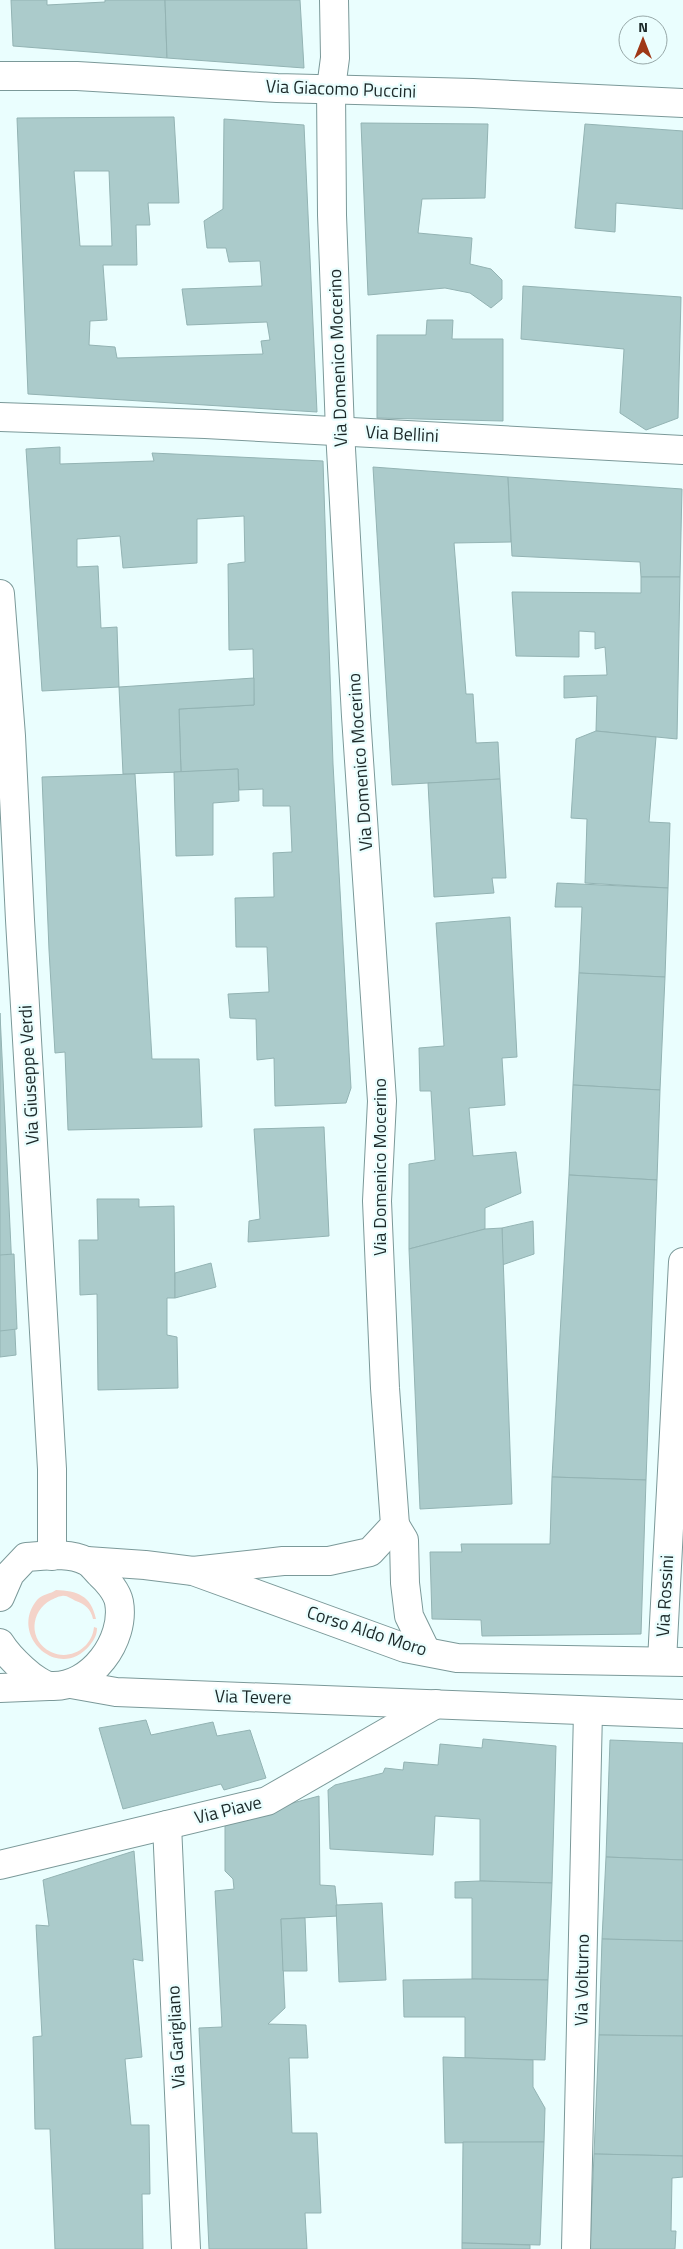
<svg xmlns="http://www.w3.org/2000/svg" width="683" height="2249" viewBox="0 0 683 2249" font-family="'Titillium Web',sans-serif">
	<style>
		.green { fill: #f4d3c9 }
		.building { fill: #abcbcb; stroke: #93b3b3; fill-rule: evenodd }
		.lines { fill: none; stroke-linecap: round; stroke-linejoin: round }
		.minor-casing { stroke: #7b9999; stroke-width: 30 }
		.minor { stroke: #fff; stroke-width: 28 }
		.labels { text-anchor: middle; stroke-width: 4.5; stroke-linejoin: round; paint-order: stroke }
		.street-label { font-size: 18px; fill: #1c2929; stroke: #eafefe }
	</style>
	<rect width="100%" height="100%" fill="#eafefe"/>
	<path class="green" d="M56 1590C77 1591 91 1595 96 1619H93C91 1609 85 1604 76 1601 71 1599 67 1595 62 1596 58 1596 54 1599 51 1600 30 1611 28 1641 51 1652 70 1661 92 1648 94 1627L97 1628C97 1635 94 1640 90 1645 59 1683 8 1635 37 1600 42 1594 51 1594 56 1590Z"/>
	<g class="building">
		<polygon points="11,0 47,0 47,5 105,2 105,0 165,0 167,58 13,46"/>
		<polygon points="165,0 300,0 304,68 167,58"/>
		<path d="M174 117 179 203H148L150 225H136L137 265H103L107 320 90 321 89 345 115 347 117 358 263 354 261 341 270 340 267 322 187 325 182 289 262 286 260 261 229 262 226 248H207L204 221 223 209 224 119 304 125 317 412 28 394 17 118ZM74 171H109L112 246H80Z"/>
		<polygon points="361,123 488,124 485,198 422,199 418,233 472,238 470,264 491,269 502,280 502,299 491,308 470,293 445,288 368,295"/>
		<polygon points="585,124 683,131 683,209 616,203 615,232 575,228"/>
		<polygon points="523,286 681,297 678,418 646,430 620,413 624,349 521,339"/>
		<polygon points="427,320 453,320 452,339 503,339 503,421 377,418 377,335 426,335"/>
		<polygon points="60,447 60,464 154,461 152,453 323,461 333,764 351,1088 346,1103 275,1106 274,1058 257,1060 256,1019 230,1018 228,994 269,992 267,947 236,947 235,898 274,897 273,853 292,852 290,806 263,806 263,789 239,790 238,769 181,772 179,709 254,705 253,649 229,650 228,564 245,562 244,516 197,519 197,563 123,568 120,536 77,539 77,567 98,566 101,628 117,627 119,687 42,691 26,449"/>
		<polygon points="373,467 508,477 511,542 454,543 466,694 473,694 476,743 498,742 500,779 392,785"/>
		<polygon points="508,477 682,489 680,577 641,577 640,562 512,556"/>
		<polygon points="641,577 680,577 677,739 596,731 597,696 564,698 564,676 607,675 605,647 595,649 595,632 579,631 579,657 516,656 512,592 641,593"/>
		<polygon points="254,678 254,705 179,709 181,772 123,774 119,687"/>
		<polygon points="596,731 656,737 649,822 670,823 668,888 585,883 587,819 571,818 576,739"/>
		<polygon points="238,769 239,801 213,803 213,855 176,856 174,772"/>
		<polygon points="135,774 152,1059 199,1059 202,1127 68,1130 65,1052 55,1053 49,950 42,777"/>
		<polygon points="500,779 506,878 492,878 494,893 434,897 428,783"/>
		<polygon points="557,883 668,888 665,977 579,973 582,907 555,907"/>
		<polygon points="510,917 517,1057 502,1058 505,1105 469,1108 473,1156 516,1152 521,1193 485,1208 485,1229 409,1249 409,1164 435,1160 431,1091 420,1091 419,1048 444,1046 436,923"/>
		<polygon points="579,973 665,977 660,1090 573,1085"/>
		<polygon points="0,1013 16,1355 0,1357"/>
		<polygon points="573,1085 660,1090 657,1180 569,1175"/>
		<polygon points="324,1127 329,1236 248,1242 249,1221 260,1219 254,1129"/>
		<polygon points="569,1175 657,1180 646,1480 552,1477"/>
		<polygon points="97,1199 139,1199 139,1207 174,1206 175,1298 167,1298 167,1335 177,1337 178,1388 98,1390 97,1294 80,1295 79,1240 98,1240"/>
		<polygon points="533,1221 534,1254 502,1265 502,1228"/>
		<polygon points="502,1228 512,1504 420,1509 409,1249 485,1229"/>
		<polygon points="14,1254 17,1329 0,1331 0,1255"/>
		<polygon points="211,1263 216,1287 175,1298 175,1273"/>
		<polygon points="552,1477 646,1480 641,1634 482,1636 481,1620 432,1619 430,1552 462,1552 461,1544 550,1544"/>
		<polygon points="146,1720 151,1735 213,1722 217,1736 250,1730 266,1778 224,1790 221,1784 123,1809 99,1728"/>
		<polygon points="483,1739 556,1746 552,1883 480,1881 480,1819 435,1816 433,1855 330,1849 328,1790 335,1785 383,1773 385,1768 403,1770 404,1762 438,1765 440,1744 482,1748"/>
		<polygon points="610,1740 683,1743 683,1860 606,1857"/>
		<polygon points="319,1796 320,1885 335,1886 338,1916 281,1919 285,2008 268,2024 306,2025 308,2058 289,2058 292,2133 317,2133 321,2213 305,2213 307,2249 209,2249 199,2028 222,2027 215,1891 234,1889 233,1879 225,1871 225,1821"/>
		<polygon points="134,1851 143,1961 133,1959 142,2057 125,2059 131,2125 149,2125 150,2194 142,2194 143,2249 55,2249 50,2129 35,2129 33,2037 42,2036 36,1925 49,1926 43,1880"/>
		<polygon points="606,1857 683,1860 683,1941 602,1939"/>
		<polygon points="480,1881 552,1883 548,1980 472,1979 472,1898 455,1898 455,1882"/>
		<polygon points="382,1903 386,1980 339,1982 336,1905"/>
		<polygon points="305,1918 307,1971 283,1971 281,1919"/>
		<polygon points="602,1939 683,1941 683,2036 599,2035"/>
		<polygon points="472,1979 548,1980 545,2060 465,2058 465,2017 404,2017 403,1980"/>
		<polygon points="599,2035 683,2036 683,2156 594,2154"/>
		<polygon points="443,2057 533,2060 533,2087 545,2108 544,2142 445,2143"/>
		<polygon points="463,2142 544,2142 540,2245 462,2243"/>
		<polygon points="594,2154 683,2156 683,2177 672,2178 671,2231 676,2231 675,2249 590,2249"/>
		<polygon points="462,2243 530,2245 530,2249 462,2249"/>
	</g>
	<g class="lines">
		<defs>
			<g id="minor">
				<polyline points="0,76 77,76 277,88 473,93 683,103"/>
				<polyline points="0,417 205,424 683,450"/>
				<polyline points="0,594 11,736 20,920 52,1469 52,1556"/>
				<polyline points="395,1525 404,1540 405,1583 409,1616 426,1651"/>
				<polyline points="87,1561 145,1565 193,1571 405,1648 457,1658 683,1662"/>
				<polyline points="193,1571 283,1561 329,1561 370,1552 395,1525 385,1388 377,1201 382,1101 356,716 340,431 332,215 331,88 335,58 334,0"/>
				<path d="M0 1597 10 1574 26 1557C45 1556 69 1552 86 1561 91 1563 96 1570 100 1574 107 1580 117 1592 119 1602 126 1640 91 1688 51 1686 36 1685 8 1656 0 1643"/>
				<polyline points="662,1661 683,1262"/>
				<polyline points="71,1684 116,1692 683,1714"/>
				<polyline points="0,1688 49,1686"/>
				<polyline points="167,1825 186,2249"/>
				<polyline points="0,1865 267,1801 436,1704"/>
				<polyline points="576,2249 588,1711"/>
			</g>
		</defs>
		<use href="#minor" class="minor-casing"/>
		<use href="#minor" class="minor"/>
	</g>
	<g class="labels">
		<g class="street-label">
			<text transform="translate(341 89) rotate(2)" y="6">Via Giacomo Puccini</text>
			<text transform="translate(338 358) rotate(-92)" y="6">Via Domenico Mocerino</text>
			<text transform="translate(402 434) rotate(3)" y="6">Via Bellini</text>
			<text transform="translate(360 762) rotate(-94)" y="6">Via Domenico Mocerino</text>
			<text transform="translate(29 1075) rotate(-93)" y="6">Via Giuseppe Verdi</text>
			<text transform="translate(380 1167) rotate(-90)" y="6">Via Domenico Mocerino</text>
			<text transform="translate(665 1596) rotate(-87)" y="6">Via Rossini</text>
			<text transform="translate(367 1631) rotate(18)" y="6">Corso Aldo Moro</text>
			<text transform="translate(253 1697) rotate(1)" y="6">Via Tevere</text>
			<text transform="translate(228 1810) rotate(-14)" y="6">Via Piave</text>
			<text transform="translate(582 1980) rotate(-89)" y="6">Via Volturno</text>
			<text transform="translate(176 2037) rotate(-93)" y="6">Via Garigliano</text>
		</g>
	</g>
	<g transform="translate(643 40)"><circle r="24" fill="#eafefe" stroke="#98a9a9"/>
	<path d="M0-4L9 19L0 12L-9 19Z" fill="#9f3817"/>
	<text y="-8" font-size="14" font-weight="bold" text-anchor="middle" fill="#1c2929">N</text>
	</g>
</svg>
